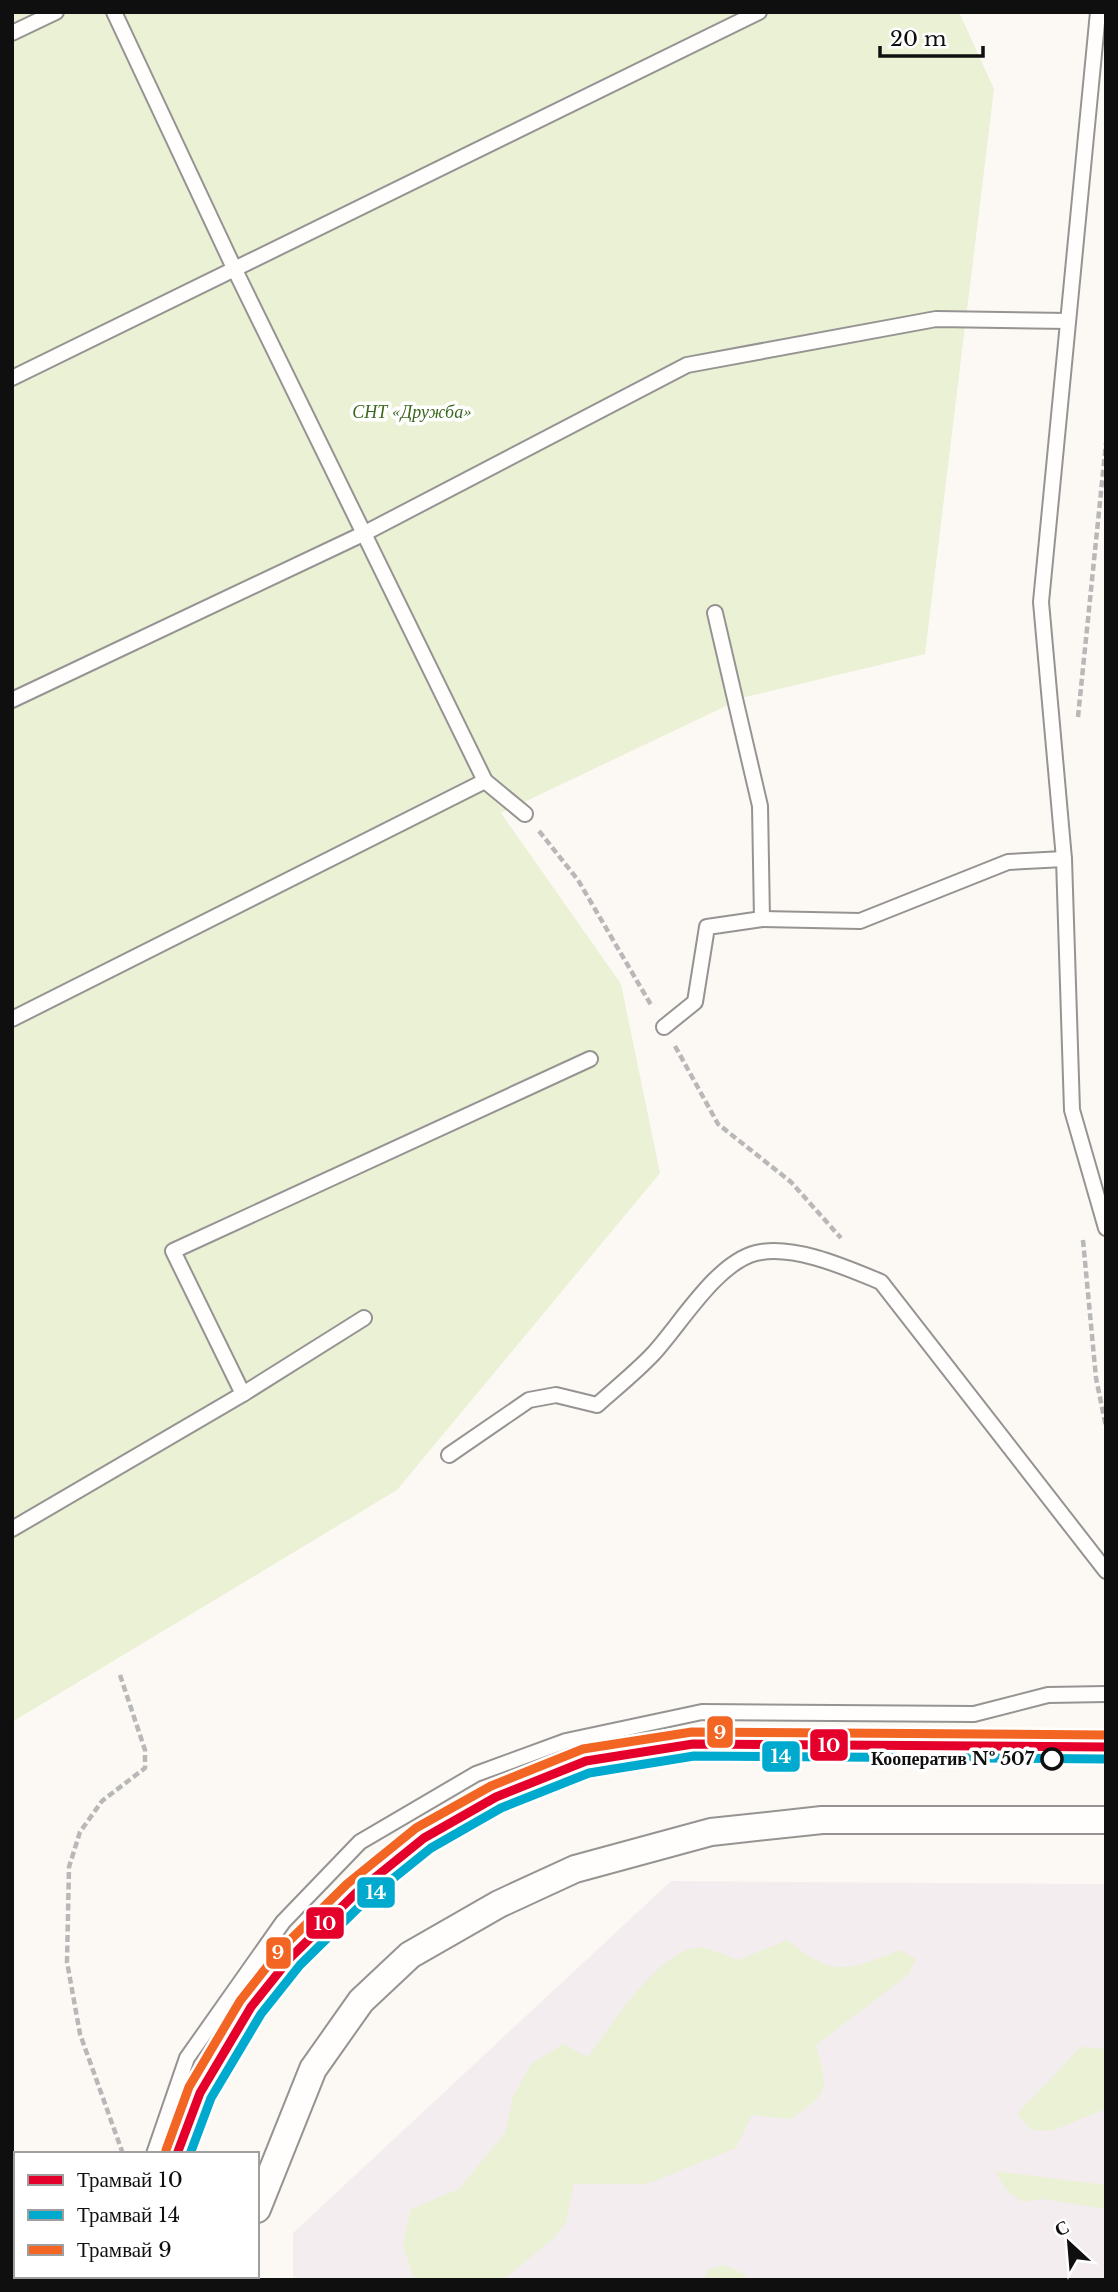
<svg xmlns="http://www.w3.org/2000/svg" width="1118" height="2292" viewBox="0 0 1118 2292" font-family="'Libre Baskerville',serif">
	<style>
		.industrial { fill: #f3edf0 }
		.green { fill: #eaf1d4 }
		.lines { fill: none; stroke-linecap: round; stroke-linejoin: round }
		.lane-casing { stroke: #969492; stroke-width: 18 }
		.street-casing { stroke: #969492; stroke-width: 30 }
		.path { stroke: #b9b8b8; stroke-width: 4.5; stroke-dasharray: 7 3.5; stroke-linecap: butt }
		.lane { stroke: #fffefd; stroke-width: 14 }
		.street { stroke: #fffefd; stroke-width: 26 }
		.tram-1-casing { stroke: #fff; stroke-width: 14 }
		.tram-2-casing { stroke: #fff; stroke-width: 14 }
		.tram-3-casing { stroke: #fff; stroke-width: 14 }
		.tram-1 { stroke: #e4002b; stroke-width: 9 }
		.tram-2 { stroke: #00a9ce; stroke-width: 9 }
		.tram-3 { stroke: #f26522; stroke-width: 9 }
		.stop-dot { fill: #fff; stroke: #0f0f0f; stroke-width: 3.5 }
		.labels { text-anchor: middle; stroke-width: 7; stroke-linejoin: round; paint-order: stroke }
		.park-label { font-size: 18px; font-style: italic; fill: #3a681d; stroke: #fff }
		.stop-label { font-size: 18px; font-weight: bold; fill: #0f0f0f; stroke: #fff; text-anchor: end }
		.line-badge { stroke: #fff; stroke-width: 2.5 }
		.badge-label { font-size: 19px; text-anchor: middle; font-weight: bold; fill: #fff }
	</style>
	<rect width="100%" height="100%" fill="#fcf9f4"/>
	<polygon class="industrial" points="671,1881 1106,1884 1106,2280 293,2280 293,2233"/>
	<g class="green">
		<polygon points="12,12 959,12 994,89 925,654 745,697 501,813 621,984 660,1173 397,1490 12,1722"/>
		<path d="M787 1940C835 1978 845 1971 900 1950L916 1959 908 1975 816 2045C828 2092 831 2090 791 2119L752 2115 736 2148 647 2184H574L566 2222 555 2237 503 2280H414L403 2244 411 2209 459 2189 505 2133 513 2097 531 2064 563 2044 588 2057C609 2029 663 1943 702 1948 713 1949 726 1956 738 1960Z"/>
		<polygon points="1081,2047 1106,2049 1106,2109 1051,2131 1031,2130 1017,2114"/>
		<polygon points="995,2171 1106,2185 1106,2209 1043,2199 1023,2202 1008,2192"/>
		<polygon points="724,2265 743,2273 748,2280 705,2280 707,2270"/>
	</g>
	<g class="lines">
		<defs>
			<g id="lane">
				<polyline points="114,12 234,268 485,781 525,814"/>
				<polyline points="1098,12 1041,602 1064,859 1072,1110 1106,1228"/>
				<polyline points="12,33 56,12"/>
				<polyline points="12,378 759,12"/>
				<polyline points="715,613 760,806 762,919"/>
				<polyline points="12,700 365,533 687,365 936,319 1068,321"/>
				<polyline points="12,1019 485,781"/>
				<polyline points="664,1027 695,1002 707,927 762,919 860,921 1008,862 1064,859"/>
				<polyline points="243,1394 173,1251 590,1059"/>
				<path d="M449 1455 529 1400 556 1395 597 1405C616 1388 636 1372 653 1354 680 1325 716 1263 756 1253 794 1244 847 1268 881 1282L1106 1571"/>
				<polyline points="12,1529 243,1394 364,1318"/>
				<polyline points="154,2154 187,2058 283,1922 360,1842 476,1774 566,1741 702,1712 974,1714 1048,1695 1106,1694"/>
				<polyline points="126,2280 126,2276"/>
			</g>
			<g id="street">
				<polyline points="257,2209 313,2069 361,2001 410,1955 499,1904 575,1869 711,1832 822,1820 1106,1820"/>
				<polyline points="241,2280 242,2276"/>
			</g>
		</defs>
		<use href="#lane" class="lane-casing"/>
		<use href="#street" class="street-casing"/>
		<g class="path">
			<polyline points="1078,717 1106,443"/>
			<polyline points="539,831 578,880 651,1005"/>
			<polyline points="675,1046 718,1124 791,1182 841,1238"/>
			<polyline points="1083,1240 1096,1378 1106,1427"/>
			<polyline points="120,1675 145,1750 145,1768 102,1801 80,1832 69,1867 67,1962 80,2034 123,2154"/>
		</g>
		<use href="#lane" class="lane"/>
		<use href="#street" class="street"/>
		<defs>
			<polyline id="tram-1" points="177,2154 200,2093 251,2007 291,1957 356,1893 424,1838 496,1797 586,1761 693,1744 1106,1747"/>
			<polyline id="tram-2" points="190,2154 211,2098 261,2014 300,1965 364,1902 431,1848 501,1808 589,1773 694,1756 1106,1759"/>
			<polyline id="tram-3" points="166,2150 189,2087 240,2001 281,1949 347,1884 416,1828 491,1786 583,1749 692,1732 1106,1735"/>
		</defs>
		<use href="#tram-1" class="tram-1-casing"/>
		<use href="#tram-2" class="tram-2-casing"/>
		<use href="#tram-3" class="tram-3-casing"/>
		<use href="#tram-1" class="tram-1"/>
		<use href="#tram-2" class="tram-2"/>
		<use href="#tram-3" class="tram-3"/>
	</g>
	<circle class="stop-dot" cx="1052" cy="1759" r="10"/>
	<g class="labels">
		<g class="park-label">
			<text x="412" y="418">СНТ «Дружба»</text>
		</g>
		<g class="stop-label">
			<text x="1034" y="1765">Кооператив № 507</text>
		</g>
	</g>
	<g class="line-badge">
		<rect x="706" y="1715" width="28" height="34" rx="7" fill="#f26522"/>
		<rect x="809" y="1728" width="40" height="34" rx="7" fill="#e4002b"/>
		<rect x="761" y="1740" width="40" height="33" rx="7" fill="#00a9ce"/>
		<rect x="356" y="1876" width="40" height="33" rx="7" fill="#00a9ce"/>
		<rect x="305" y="1906" width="40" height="34" rx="7" fill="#e4002b"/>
		<rect x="265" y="1936" width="27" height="34" rx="7" fill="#f26522"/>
	</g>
	<g class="badge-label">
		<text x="720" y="1739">9</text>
		<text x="829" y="1752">10</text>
		<text x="781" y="1763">14</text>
		<text x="376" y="1899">14</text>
		<text x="325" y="1930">10</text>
		<text x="278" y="1959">9</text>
	</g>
	<rect width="1118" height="2292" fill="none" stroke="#0f0f0f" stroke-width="28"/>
	<rect x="14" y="2152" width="245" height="126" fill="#ffffff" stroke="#9f9f9f" stroke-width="2"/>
	<rect x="28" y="2175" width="35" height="10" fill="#e4002b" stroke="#9f9f9f" stroke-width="2"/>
	<text x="77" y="2187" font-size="21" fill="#0f0f0f">Трамвай 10</text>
	<rect x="28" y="2210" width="35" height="10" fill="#00a9ce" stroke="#9f9f9f" stroke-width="2"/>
	<text x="77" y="2222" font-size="21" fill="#0f0f0f">Трамвай 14</text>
	<rect x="28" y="2245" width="35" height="10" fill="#f26522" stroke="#9f9f9f" stroke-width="2"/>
	<text x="77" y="2257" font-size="21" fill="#0f0f0f">Трамвай 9</text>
	<g transform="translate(1069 2243) rotate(334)" stroke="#ffffff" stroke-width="5" paint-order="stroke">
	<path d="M0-5L12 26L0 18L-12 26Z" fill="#0f0f0f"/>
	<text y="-10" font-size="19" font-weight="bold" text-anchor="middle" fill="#0f0f0f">С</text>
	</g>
	<path d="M880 46v10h103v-10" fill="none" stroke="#0f0f0f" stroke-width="3.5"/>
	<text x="890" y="46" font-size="21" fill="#0f0f0f" stroke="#ffffff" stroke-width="5" paint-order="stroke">20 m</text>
</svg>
